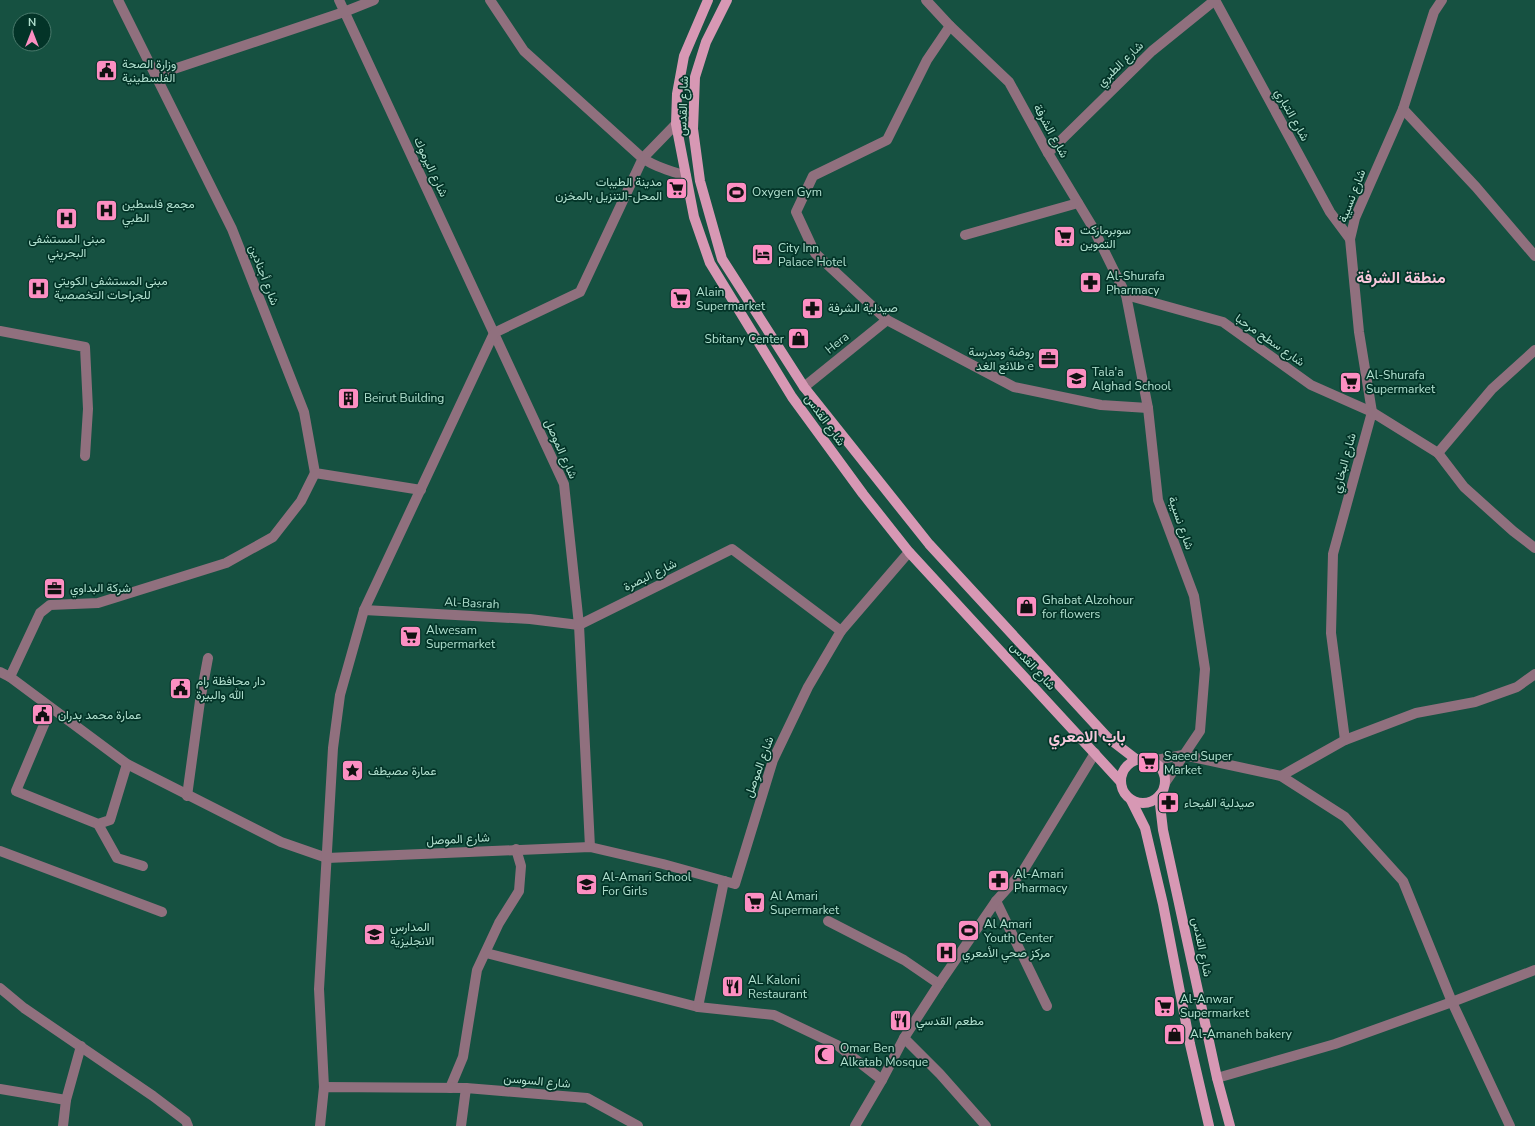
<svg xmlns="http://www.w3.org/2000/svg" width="1535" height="1126" viewBox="0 0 1535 1126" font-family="'Nunito Sans',Vazirmatn,sans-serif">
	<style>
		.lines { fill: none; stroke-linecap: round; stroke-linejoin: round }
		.minor { stroke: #90707e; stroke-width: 10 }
		.major { stroke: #d798b4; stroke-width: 10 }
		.labels { text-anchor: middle; stroke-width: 3.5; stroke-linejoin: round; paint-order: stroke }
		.poi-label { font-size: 12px; fill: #b1e0cf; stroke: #033428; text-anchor: start }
		.street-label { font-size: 12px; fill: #b1e0cf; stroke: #033428 }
		.district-label { font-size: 16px; font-weight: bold; fill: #f8c8dc; stroke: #033428 }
	</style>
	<rect width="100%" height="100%" fill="#165141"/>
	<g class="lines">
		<g class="minor">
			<polyline points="118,0 232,229 304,412 315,473 421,490"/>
			<polyline points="339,0 564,484 579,625 590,847"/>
			<path d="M490 0 524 51 639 155C651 166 671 171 686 176"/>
			<polyline points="926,0 950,26 1009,82 1048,153 1092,226 1126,295 1148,408 1158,500 1194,596 1205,669 1200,731 1165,783"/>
			<polyline points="1215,0 1330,212 1350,239"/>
			<polyline points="950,26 927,60 887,140 813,176 796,212 815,253 887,320 1014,387 1101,405 1148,408"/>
			<polyline points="156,75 344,12 374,0"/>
			<polyline points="1403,109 1476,187 1535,256"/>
			<polyline points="1048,153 1152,51 1215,0"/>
			<polyline points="965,235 1078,203"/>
			<polyline points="1126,295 1223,322 1311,385 1372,412"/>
			<polyline points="0,331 85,347 88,409 85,456"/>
			<polyline points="804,387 887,320"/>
			<polyline points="1372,412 1359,332 1350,239 1355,218 1403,109 1434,12 1442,0"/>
			<polyline points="1438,453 1464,487 1513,531 1535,548"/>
			<polyline points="364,610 530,619 579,625"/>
			<polyline points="841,631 909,552"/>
			<polyline points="0,672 10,677 127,764 281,842 327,858 590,847 663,864 735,884 773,760 808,687 841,631 732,549 579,625"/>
			<polyline points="10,677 40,613 50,605 98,603 226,563 273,537 301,501 315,473"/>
			<polyline points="51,708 16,791 98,824 110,820 127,764"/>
			<polyline points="1345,740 1331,633 1333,554 1372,412 1438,453 1492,389 1535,350"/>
			<polyline points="1151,761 1183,755 1281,776 1345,817 1403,881 1452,1002 1510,1126"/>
			<polyline points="1281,776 1345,740 1416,713 1475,702 1517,687 1535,674"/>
			<polyline points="187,796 200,701 208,658"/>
			<polyline points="98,824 117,858 143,866"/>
			<polyline points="0,851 162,912"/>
			<polyline points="996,901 1047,1006"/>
			<polyline points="828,921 904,960 939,984"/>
			<polyline points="486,953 698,1007 724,881"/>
			<polyline points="0,988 24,1008 153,1096 186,1121 188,1126"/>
			<polyline points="698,1007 774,1015 837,1045 882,1080"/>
			<polyline points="904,1038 940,1074 986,1126"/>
			<polyline points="1217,1078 1335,1044 1452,1002 1535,970"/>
			<polyline points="324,1087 319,989 333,748 340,695 364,610 494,333 580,292 643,158 676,124"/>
			<polyline points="450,1088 463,1057 477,970 499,923 519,891 521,866 516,849"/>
			<polyline points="0,1089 66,1100"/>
			<polyline points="63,1126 66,1100 81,1046"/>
			<polyline points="320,1126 324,1087 466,1088"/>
			<polyline points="461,1126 466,1088 587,1098 638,1126"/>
			<polyline points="855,1126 882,1080 904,1038 939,984 996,901 1023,871 1095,753"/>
		</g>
		<g class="major">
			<polyline points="708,0 684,56 677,94 676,124 694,217 710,263 792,397 863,494 909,552 1120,781"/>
			<polyline points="727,0 706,42 695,77 693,129 700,181 722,259 804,387 929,544 1107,737 1137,760"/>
			<circle cx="1143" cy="781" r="22"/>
			<polyline points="1159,796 1163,830 1217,1078 1230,1126"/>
			<polyline points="1131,800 1145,828 1163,904 1190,1044 1209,1126"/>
		</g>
	</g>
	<defs>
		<symbol id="civic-square" viewBox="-11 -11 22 22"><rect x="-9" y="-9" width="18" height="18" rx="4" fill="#fc8fc2" stroke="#033428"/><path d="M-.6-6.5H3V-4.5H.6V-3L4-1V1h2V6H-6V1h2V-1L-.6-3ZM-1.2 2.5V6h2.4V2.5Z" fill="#111"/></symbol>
		<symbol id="supermarket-square" viewBox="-11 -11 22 22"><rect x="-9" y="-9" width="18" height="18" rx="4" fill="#fc8fc2" stroke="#033428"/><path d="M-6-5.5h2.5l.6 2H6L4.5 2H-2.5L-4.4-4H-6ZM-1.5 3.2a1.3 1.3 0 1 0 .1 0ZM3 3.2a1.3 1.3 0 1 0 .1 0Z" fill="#111"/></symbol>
		<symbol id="stadium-square" viewBox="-11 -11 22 22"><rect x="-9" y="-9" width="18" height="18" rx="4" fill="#fc8fc2" stroke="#033428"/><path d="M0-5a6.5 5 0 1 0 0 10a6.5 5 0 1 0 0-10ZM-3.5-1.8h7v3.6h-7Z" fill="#111"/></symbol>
		<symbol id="hospital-square" viewBox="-11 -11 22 22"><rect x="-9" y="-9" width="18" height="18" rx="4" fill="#fc8fc2" stroke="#033428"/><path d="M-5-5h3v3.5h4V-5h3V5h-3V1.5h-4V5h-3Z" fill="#111"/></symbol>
		<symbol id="hotel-square" viewBox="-11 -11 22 22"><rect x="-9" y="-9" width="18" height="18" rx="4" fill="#fc8fc2" stroke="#033428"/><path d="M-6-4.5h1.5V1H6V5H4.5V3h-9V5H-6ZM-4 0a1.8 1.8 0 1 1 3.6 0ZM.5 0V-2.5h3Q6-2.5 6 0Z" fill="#111"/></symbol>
		<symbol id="pharmacy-square" viewBox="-11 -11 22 22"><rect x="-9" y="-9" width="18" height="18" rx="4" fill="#fc8fc2" stroke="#033428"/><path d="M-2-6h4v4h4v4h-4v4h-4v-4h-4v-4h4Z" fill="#111"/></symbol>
		<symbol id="shop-square" viewBox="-11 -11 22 22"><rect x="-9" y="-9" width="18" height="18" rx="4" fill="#fc8fc2" stroke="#033428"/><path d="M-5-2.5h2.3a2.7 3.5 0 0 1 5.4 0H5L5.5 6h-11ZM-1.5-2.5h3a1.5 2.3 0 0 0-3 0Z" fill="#111"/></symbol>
		<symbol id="office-square" viewBox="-11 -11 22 22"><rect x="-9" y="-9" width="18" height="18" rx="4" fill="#fc8fc2" stroke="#033428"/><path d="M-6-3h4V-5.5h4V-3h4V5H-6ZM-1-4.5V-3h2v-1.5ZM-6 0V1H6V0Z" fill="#111"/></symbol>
		<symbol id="school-square" viewBox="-11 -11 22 22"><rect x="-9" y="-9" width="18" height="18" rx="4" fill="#fc8fc2" stroke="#033428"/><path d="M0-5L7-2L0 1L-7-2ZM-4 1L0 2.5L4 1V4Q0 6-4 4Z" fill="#111"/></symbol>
		<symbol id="building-square" viewBox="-11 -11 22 22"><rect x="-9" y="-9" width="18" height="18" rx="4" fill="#fc8fc2" stroke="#033428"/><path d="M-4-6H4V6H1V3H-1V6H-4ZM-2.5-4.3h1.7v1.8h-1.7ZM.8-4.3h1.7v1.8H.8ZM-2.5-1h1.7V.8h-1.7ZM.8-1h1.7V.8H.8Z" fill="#111"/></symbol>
		<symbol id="sight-square" viewBox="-11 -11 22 22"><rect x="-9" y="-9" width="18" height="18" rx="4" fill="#fc8fc2" stroke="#033428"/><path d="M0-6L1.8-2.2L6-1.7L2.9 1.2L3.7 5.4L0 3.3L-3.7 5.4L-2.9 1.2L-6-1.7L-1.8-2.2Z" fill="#111"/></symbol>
		<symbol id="restaurant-square" viewBox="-11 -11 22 22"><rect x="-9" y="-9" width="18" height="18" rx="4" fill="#fc8fc2" stroke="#033428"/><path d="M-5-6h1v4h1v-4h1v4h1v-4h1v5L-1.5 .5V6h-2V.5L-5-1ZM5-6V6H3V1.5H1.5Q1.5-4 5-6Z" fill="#111"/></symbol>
		<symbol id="mosque-square" viewBox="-11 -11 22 22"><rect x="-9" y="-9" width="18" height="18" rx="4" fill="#fc8fc2" stroke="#033428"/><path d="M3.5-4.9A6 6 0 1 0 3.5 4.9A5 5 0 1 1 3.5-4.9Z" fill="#111"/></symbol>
	</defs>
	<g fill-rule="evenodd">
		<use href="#civic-square" x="94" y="58" width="25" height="25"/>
		<use href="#supermarket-square" x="664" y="176" width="25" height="25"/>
		<use href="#stadium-square" x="724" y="180" width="25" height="25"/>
		<use href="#hospital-square" x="94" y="198" width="25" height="25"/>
		<use href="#hospital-square" x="54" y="206" width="25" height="25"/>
		<use href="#supermarket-square" x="1052" y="224" width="25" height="25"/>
		<use href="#hotel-square" x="750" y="242" width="25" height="25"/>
		<use href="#pharmacy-square" x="1078" y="270" width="25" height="25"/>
		<use href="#hospital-square" x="26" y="276" width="25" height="25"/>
		<use href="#supermarket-square" x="668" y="286" width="25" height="25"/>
		<use href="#pharmacy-square" x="800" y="296" width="25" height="25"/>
		<use href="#shop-square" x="786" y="326" width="25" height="25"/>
		<use href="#office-square" x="1036" y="346" width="25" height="25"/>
		<use href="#school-square" x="1064" y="366" width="25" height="25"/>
		<use href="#supermarket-square" x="1338" y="370" width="25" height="25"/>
		<use href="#building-square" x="336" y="386" width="25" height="25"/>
		<use href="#office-square" x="42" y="576" width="25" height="25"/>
		<use href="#shop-square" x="1014" y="594" width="25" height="25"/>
		<use href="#supermarket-square" x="398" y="624" width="25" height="25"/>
		<use href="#civic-square" x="168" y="676" width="25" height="25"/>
		<use href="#civic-square" x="30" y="702" width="25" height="25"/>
		<use href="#supermarket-square" x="1136" y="750" width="25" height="25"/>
		<use href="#sight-square" x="340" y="758" width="25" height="25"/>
		<use href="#pharmacy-square" x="1156" y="790" width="25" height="25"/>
		<use href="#pharmacy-square" x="986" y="868" width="25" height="25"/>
		<use href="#school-square" x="574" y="872" width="25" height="25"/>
		<use href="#supermarket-square" x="742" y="890" width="25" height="25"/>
		<use href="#stadium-square" x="956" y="918" width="25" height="25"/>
		<use href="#school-square" x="362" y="922" width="25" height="25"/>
		<use href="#hospital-square" x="934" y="940" width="25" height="25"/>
		<use href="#restaurant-square" x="720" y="974" width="25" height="25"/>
		<use href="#supermarket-square" x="1152" y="994" width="25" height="25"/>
		<use href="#restaurant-square" x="888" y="1008" width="25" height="25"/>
		<use href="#shop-square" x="1162" y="1022" width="25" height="25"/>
		<use href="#mosque-square" x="812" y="1042" width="25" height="25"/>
	</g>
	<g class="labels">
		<g class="poi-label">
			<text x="122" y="68">وزارة الصحة<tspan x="122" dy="14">الفلسطينية</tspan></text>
			<text x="662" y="186" text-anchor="end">مدينة الطيبات<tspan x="662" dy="14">المحل-التنزيل بالمخزن</tspan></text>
			<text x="752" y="196">Oxygen Gym</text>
			<text x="122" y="208">مجمع فلسطين<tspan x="122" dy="14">الطبي</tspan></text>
			<text x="1080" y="234">سوبرماركت<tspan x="1080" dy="14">التموين</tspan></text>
			<text x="67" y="243" text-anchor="middle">مبنى المستشفى<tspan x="67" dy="14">البحريني</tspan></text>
			<text x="778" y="252">City Inn<tspan x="778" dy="14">Palace Hotel</tspan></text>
			<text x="1106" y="280">Al-Shurafa<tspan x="1106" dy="14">Pharmacy</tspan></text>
			<text x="54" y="285">مبنى المستشفى الكويتي<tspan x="54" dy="14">للجراحات التخصصية</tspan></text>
			<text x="696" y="296">Alain<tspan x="696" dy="14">Supermarket</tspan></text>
			<text x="828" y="312">صيدلية الشرفة</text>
			<text x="784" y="343" text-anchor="end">Sbitany Center</text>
			<text x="1034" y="356" text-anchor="end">روضة ومدرسة<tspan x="1034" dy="14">طلائع الغد e</tspan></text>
			<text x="1092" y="376">Tala'a<tspan x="1092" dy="14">Alghad School</tspan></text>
			<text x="1366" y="379">Al-Shurafa<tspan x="1366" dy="14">Supermarket</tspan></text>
			<text x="364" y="402">Beirut Building</text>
			<text x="70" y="592">شركة البداوي</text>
			<text x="1042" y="604">Ghabat Alzohour<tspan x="1042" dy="14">for flowers</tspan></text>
			<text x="426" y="634">Alwesam<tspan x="426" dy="14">Supermarket</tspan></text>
			<text x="196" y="685">دار محافظة رام<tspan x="196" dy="14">الله والبيرة</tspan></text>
			<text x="58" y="719">عمارة محمد بدران</text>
			<text x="1164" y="760">Saeed Super<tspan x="1164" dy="14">Market</tspan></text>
			<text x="368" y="775">عمارة مصيطف</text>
			<text x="1184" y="807">صيدلية الفيحاء</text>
			<text x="1014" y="878">Al-Amari<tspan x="1014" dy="14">Pharmacy</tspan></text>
			<text x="602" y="881">Al-Amari School<tspan x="602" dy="14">For Girls</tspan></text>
			<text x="770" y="900">Al Amari<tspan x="770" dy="14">Supermarket</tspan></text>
			<text x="984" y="928">Al Amari<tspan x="984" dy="14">Youth Center</tspan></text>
			<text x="390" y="931">المدارس<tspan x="390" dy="14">الانجليزية</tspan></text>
			<text x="962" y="957">مركز صحي الأمعري</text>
			<text x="748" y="984">AL Kaloni<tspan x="748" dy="14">Restaurant</tspan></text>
			<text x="1180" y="1003">Al-Anwar<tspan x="1180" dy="14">Supermarket</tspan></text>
			<text x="916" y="1025">مطعم القدسي</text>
			<text x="1190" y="1038">Al-Amaneh bakery</text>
			<text x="840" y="1052">Omar Ben<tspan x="840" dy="14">Alkatab Mosque</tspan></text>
		</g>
		<g class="street-label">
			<text transform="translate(1120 64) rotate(-44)" y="4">شارع الطبري</text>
			<text transform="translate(683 106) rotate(-88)" y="4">شارع القدس</text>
			<text transform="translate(1292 115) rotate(61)" y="4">شارع التباري</text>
			<text transform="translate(1051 131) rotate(61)" y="4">شارع الشرفة</text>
			<text transform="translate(431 167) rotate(65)" y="4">شارع اليرموك</text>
			<text transform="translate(1352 196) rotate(-69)" y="4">شارع نسيبة</text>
			<text transform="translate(264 275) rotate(69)" y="4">شارع أجنادين</text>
			<text transform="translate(1270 340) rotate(35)" y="4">شارع سطح مرحبا</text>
			<text transform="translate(837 343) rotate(-39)" y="4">Hera</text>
			<text transform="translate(825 420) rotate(54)" y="4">شارع القدس</text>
			<text transform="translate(561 449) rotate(66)" y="4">شارع الموصل</text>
			<text transform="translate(1344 463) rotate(-75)" y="4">شارع البخاري</text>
			<text transform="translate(1181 523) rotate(71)" y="4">شارع نسيبة</text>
			<text transform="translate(650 575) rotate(-26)" y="4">شارع البصرة</text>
			<text transform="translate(472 603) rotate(3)" y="4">Al-Basrah</text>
			<text transform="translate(1033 666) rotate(47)" y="4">شارع القدس</text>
			<text transform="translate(759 767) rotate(-70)" y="4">شارع الموصل</text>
			<text transform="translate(458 839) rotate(-3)" y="4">شارع الموصل</text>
			<text transform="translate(1202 947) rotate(78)" y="4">شارع القدس</text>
			<text transform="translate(537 1081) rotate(5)" y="4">شارع السوسن</text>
		</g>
		<g class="district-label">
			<text x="1401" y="283">منطقة الشرفة</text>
			<text x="1087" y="742">باب الامعري</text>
		</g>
	</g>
	<g transform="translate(32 32)"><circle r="19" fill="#033428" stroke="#49796b"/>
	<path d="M0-3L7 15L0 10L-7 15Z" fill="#fc8fc2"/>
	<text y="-6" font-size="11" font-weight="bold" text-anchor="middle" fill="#b1e0cf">N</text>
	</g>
</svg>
